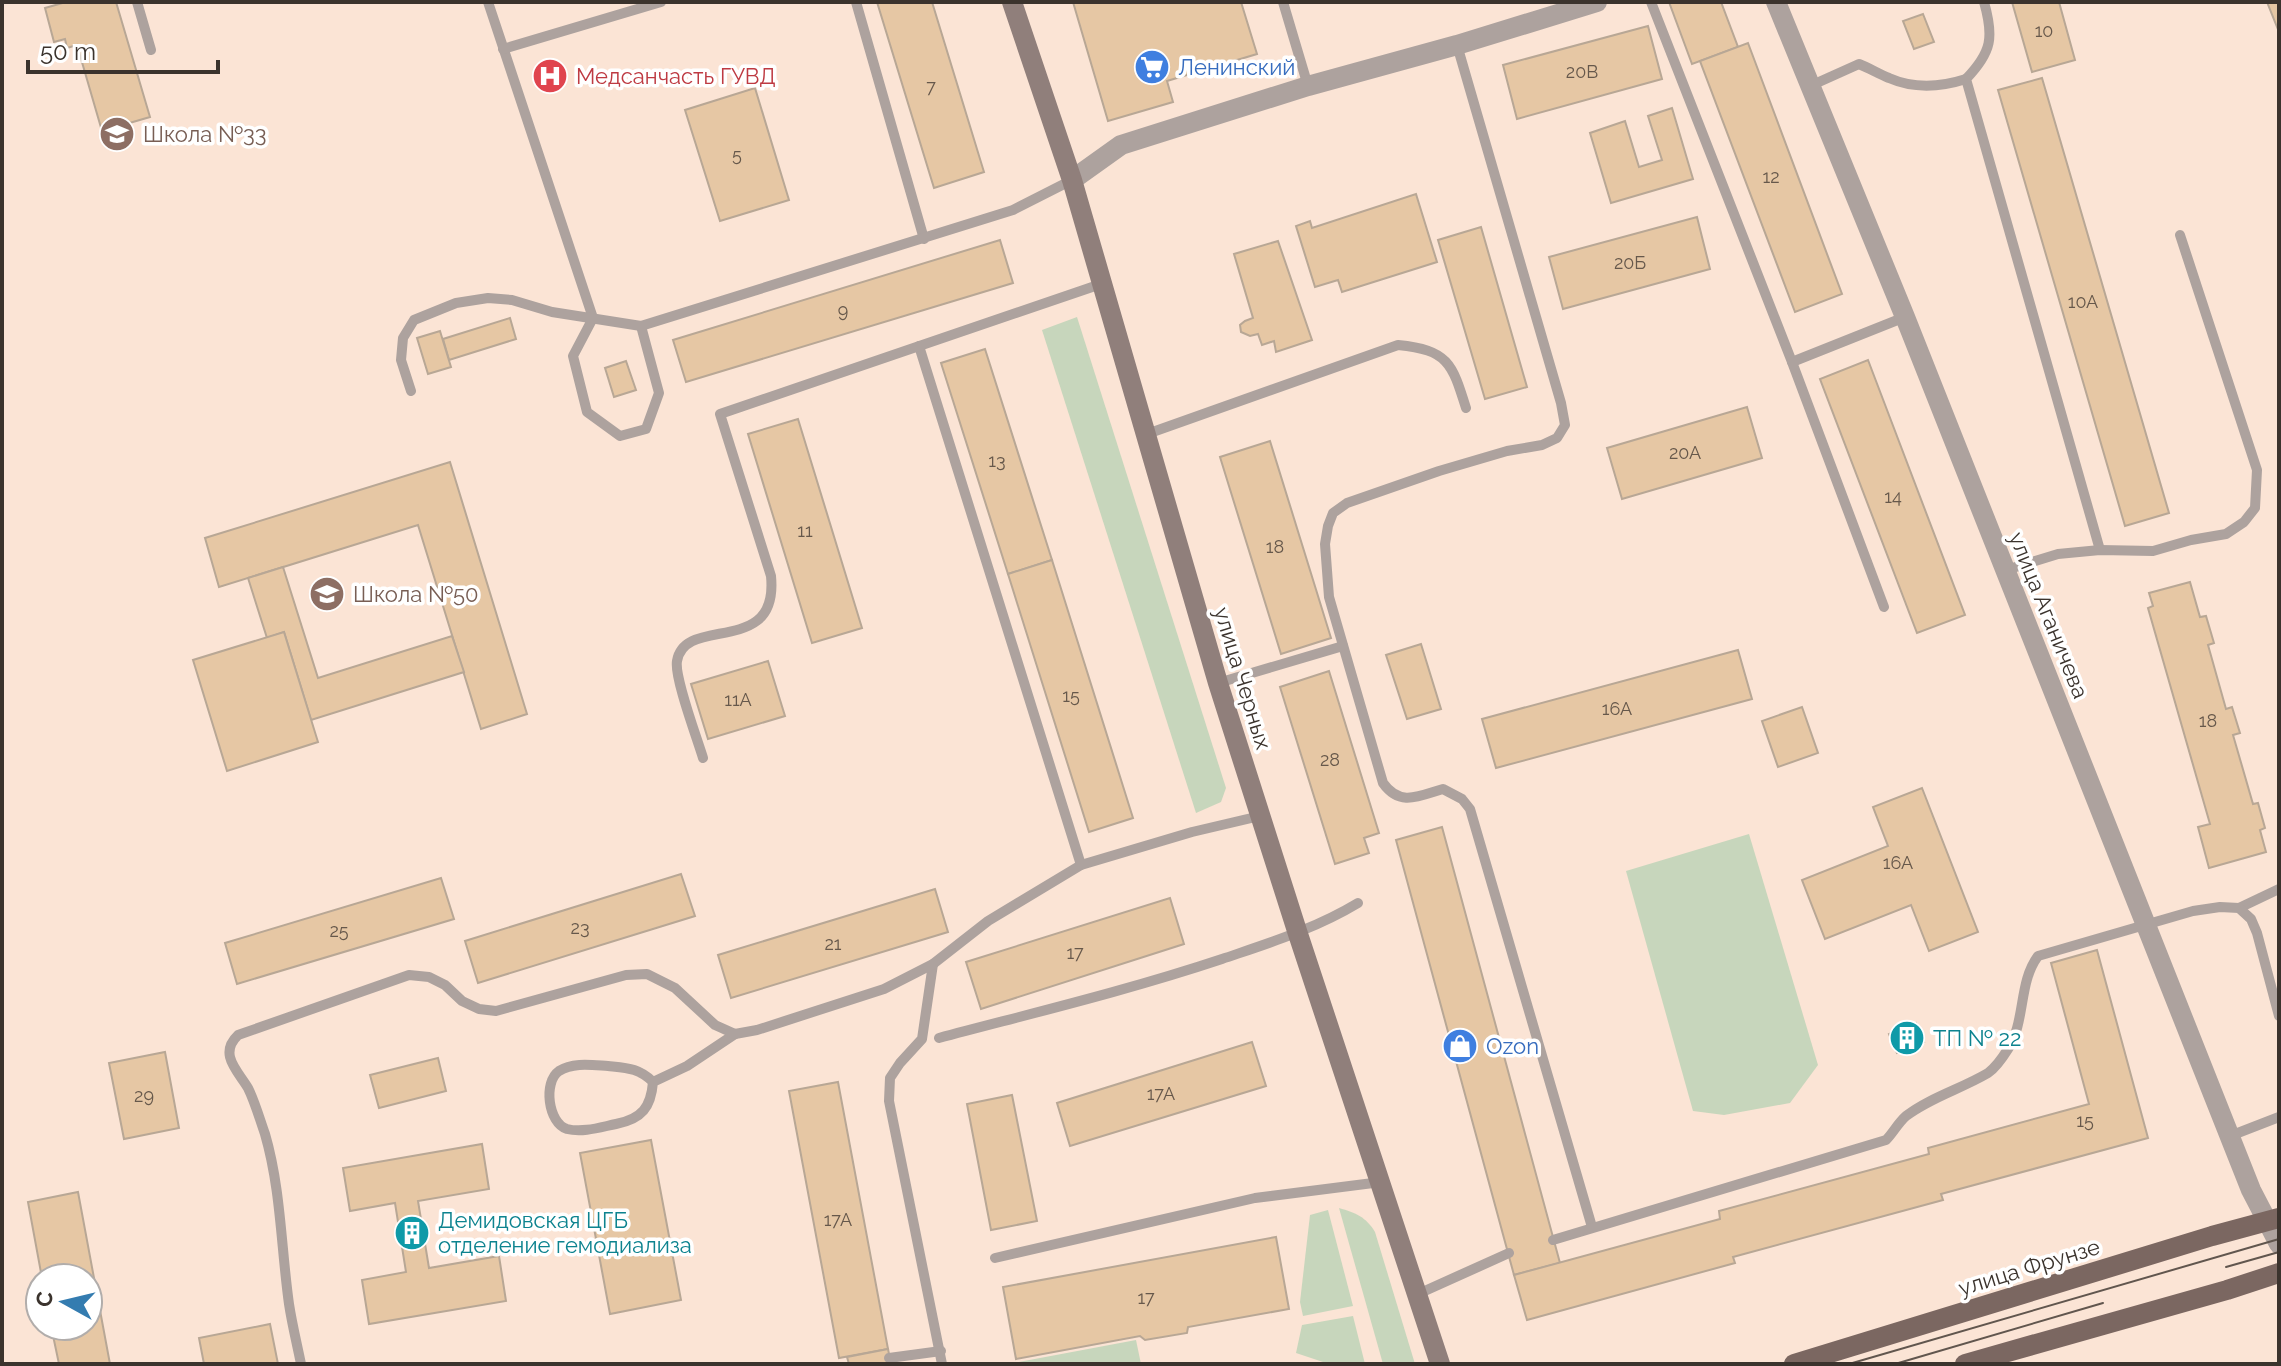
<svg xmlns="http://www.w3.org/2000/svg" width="2281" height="1366" viewBox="0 0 2281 1366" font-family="Raleway,sans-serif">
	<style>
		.green { fill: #c7d6bc }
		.building { fill: #e6c7a4; stroke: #b8a795; stroke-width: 2 }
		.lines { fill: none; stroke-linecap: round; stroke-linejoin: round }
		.lane { stroke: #ada29e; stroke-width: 10 }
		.street { stroke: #ada29e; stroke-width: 20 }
		.secondary { stroke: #907f7b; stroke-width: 20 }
		.primary { stroke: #7b6761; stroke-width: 20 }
		.tram { stroke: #61564e; stroke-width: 2 }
		.labels { text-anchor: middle; stroke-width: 7; stroke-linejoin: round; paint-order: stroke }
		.number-label { font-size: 18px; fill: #66584b }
		.shop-label { font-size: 22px; fill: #366cbe; stroke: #fff; text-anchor: start }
		.health-label { font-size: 22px; fill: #be3a42; stroke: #fff; text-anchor: start }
		.education-label { font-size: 22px; fill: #785e54; stroke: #fff; text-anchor: start }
		.street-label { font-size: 22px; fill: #3b332d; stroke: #fff }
		.culture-label { font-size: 22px; fill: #0d838f; stroke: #fff; text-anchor: start }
	</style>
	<rect width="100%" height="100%" fill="#fbe4d5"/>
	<g class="green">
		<polygon points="1077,317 1226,788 1221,802 1196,813 1042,330"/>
		<polygon points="1749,834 1818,1065 1790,1103 1724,1115 1693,1111 1626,871"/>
		<path d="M1339 1208C1356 1213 1366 1217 1375 1232L1415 1364H1383Z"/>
		<polygon points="1328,1210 1353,1306 1303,1316 1300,1302 1310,1215"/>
		<polygon points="1353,1316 1365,1364 1329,1364 1296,1353 1302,1325"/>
		<polygon points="1136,1340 1141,1364 1008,1364"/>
	</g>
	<g class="building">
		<polygon points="66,2 116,2 150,117 102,131 77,45 67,48 65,39 54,42 45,8"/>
		<polygon points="877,2 932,2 984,172 934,188"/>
		<polygon points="1073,2 1241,2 1257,54 1167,81 1173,102 1108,121"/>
		<polygon points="1669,2 1721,2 1738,47 1692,64"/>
		<polygon points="2012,2 2059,2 2075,60 2032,72"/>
		<polygon points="2267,2 2279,2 2279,32"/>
		<polygon points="1923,14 1934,42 1914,49 1903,21"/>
		<polygon points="1648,26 1662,79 1517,119 1503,65"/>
		<polygon points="1748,43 1842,294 1795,312 1700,61"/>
		<polygon points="2042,78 2169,513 2125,526 1998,90"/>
		<polygon points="755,88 789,200 720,221 685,110"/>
		<polygon points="1672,108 1693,179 1611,203 1590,133 1625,121 1639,167 1662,160 1648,116"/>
		<polygon points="1416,194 1437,262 1342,292 1338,280 1315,287 1296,226 1310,221 1312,228"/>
		<polygon points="1697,217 1710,269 1563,309 1549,257"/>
		<polygon points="1481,227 1527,387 1485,399 1438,240"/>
		<polygon points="1000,240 1013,283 686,382 673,340"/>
		<polygon points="1278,241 1312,340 1276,352 1274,341 1262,345 1258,334 1250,336 1241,332 1240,325 1245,321 1253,318 1234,254"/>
		<polygon points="510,318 516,339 449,360 443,339"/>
		<polygon points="440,331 451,367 428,374 417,338"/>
		<polygon points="985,349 1052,560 1008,574 941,363"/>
		<polygon points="1868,360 1965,615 1917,633 1820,379"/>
		<polygon points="626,361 636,390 614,397 605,368"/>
		<polygon points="1747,407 1762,458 1622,499 1607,448"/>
		<polygon points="798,419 862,628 812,643 748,434"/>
		<polygon points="1270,441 1331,638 1281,654 1220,457"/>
		<polygon points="450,462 527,714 481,729 418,525 219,587 205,538"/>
		<polygon points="1052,560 1133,818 1089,832 1008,574"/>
		<polygon points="283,567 318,678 452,636 464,672 311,720 284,632 267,638 248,578"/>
		<polygon points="2190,582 2200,617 2206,616 2214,643 2208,645 2226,709 2232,707 2240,733 2233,735 2253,804 2258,803 2265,828 2260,830 2266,852 2209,868 2198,827 2210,824 2148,608 2153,606 2149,593"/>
		<polygon points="284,632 318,742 227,771 193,660"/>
		<polygon points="1421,644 1441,709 1407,719 1386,655"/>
		<polygon points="1738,650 1752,699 1496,768 1482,719"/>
		<polygon points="768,661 785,716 708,739 691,684"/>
		<polygon points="1329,671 1379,833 1364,838 1369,853 1335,864 1280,687"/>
		<polygon points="1802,707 1818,753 1778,767 1762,721"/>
		<polygon points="1922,788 1978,932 1929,951 1911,905 1825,939 1802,880 1888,846 1873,807"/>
		<polygon points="1442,827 1560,1263 1514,1275 1396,840"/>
		<polygon points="681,874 695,916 478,983 465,941"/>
		<polygon points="441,878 454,919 237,984 225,943"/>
		<polygon points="935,889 948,932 731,998 718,955"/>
		<polygon points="1170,898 1184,944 981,1009 966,962"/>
		<polygon points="2097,950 2148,1138 1941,1194 1943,1200 1733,1257 1735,1263 1527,1320 1514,1275 1720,1219 1719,1211 1929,1154 1928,1148 2089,1104 2051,963"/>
		<polygon points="1916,1023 1924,1042 1897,1053 1889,1034"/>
		<polygon points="1252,1042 1266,1086 1070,1146 1057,1103"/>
		<polygon points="165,1052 179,1128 124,1139 109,1063"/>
		<polygon points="438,1058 446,1091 379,1108 370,1075"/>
		<polygon points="838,1082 888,1349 839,1358 789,1091"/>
		<polygon points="1012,1095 1037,1221 991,1230 967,1104"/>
		<polygon points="651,1140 681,1300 610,1314 580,1153"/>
		<polygon points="482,1144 489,1189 418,1201 429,1268 499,1256 506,1301 369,1324 362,1280 406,1272 395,1203 350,1211 343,1168"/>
		<polygon points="78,1192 110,1364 59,1364 51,1326 88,1326 88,1278 42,1278 28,1202"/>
		<polygon points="1276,1237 1289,1309 1188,1327 1187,1333 1145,1340 1140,1336 1016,1359 1003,1287"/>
		<polygon points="270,1324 278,1364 204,1364 199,1338"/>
		<polygon points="888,1349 891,1364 849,1364 847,1357"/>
	</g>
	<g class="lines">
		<g class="lane">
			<polyline points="137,2 151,50"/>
			<polyline points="488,2 593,318 573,356 587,412 620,436 646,429 659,393 641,326"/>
			<polyline points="856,2 924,239"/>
			<polyline points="1283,2 1308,86"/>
			<polyline points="1651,2 1792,362 1905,317"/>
			<path d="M1984 2C1994 37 1992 52 1966 79L2100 550"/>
			<path d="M1457 45 1561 403 1565 425 1557 438 1542 445 1507 451 1439 471 1347 503 1333 513 1328 526 1325 544 1329 597 1383 783C1400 807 1419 796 1443 789L1462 799 1470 809 1592 1227"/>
			<polyline points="503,49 661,2"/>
			<path d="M1810 86 1859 64C1869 68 1879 74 1889 78 1914 89 1941 87 1966 79"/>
			<polyline points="919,346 1081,865"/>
			<polyline points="1792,362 1884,607"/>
			<polyline points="411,391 401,360 403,338 414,320 456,303 488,298 512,300 552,312 641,326 1013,210 1072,180"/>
			<path d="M1147 434 1398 345C1448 350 1452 363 1466 408"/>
			<polyline points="2006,570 2058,554 2100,550 2153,551 2191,540 2226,534 2244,522 2255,508 2257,470 2180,235"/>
			<polyline points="1218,683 1343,646"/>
			<path d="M703 758C697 738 674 677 677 661 685 614 779 658 771 576L720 414 1101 284"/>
			<polyline points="2239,908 2279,889"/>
			<polyline points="933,964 922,1039 900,1063 890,1078 889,1101 942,1364"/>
			<path d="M939 1038C1033 1013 1129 990 1222 959 1269 943 1315 929 1358 903"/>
			<path d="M653 1082C639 1068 627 1068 608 1066 592 1065 573 1062 559 1071 543 1082 548 1123 567 1129 583 1133 601 1127 616 1124 642 1119 651 1107 653 1082L687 1066 735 1034"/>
			<polyline points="2230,1136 2279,1117"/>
			<path d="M1553 1240 1886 1140C1893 1133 1898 1123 1906 1116 1931 1097 1961 1089 1988 1073 1995 1068 2003 1057 2008 1049 2026 1021 2018 983 2038 956L2193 911 2220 907 2239 908 2251 919 2257 933 2279 1016"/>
			<polyline points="995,1258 1255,1198 1381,1182"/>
			<polyline points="1418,1294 1509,1253"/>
			<polyline points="889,1358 941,1351"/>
			<path d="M301 1364C297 1344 292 1324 289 1304 281 1247 281 1189 265 1134 260 1120 255 1102 248 1088 238 1071 218 1054 238 1035L409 975 429 977 445 985 462 1001 479 1009 496 1011 626 975 647 974 675 988 715 1025 735 1034 757 1030 884 989 933 964 988 921 1081 865 1192 832 1260 816"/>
		</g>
		<g class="street">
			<polyline points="1776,2 1905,317 2251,1190 2279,1244"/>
			<polyline points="1072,180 1121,145 1308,86 1457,45 1597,2"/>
		</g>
		<polyline class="secondary" points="1012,2 1072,180 1218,683 1298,934 1440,1364"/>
		<g class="primary">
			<polyline points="1794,1364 2212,1236 2279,1218"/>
			<polyline points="1965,1364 2227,1290 2279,1273"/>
		</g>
		<g class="tram">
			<polyline points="2226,1267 2279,1252"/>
			<polyline points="1849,1364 2279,1239"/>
			<polyline points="1895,1364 2103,1303"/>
		</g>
	</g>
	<defs>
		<symbol id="supermarket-disc" viewBox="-11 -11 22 22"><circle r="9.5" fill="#3f7fe0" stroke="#fff"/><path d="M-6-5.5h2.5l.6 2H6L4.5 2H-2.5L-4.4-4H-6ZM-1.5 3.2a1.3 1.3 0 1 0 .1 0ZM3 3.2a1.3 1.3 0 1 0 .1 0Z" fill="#fff"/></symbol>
		<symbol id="hospital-disc" viewBox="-11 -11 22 22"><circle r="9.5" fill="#e0444e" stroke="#fff"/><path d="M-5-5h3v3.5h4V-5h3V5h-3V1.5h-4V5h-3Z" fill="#fff"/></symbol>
		<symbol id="school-disc" viewBox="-11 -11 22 22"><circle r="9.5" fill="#8d6e63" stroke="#fff"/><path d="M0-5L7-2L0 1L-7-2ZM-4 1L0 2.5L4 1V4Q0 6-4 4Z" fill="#fff"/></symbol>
		<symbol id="building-disc" viewBox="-11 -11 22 22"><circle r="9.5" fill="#0f9aa8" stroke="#fff"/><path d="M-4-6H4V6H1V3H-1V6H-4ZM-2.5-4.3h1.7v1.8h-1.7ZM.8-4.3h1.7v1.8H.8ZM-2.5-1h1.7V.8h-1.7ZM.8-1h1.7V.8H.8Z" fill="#fff"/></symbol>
		<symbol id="shop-disc" viewBox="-11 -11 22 22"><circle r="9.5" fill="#3f7fe0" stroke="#fff"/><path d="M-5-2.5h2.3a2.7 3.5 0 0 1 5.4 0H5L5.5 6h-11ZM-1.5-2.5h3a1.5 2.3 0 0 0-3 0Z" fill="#fff"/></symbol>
	</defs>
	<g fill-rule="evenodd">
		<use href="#supermarket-disc" x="1132" y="47" width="40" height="40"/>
		<use href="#hospital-disc" x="530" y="56" width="40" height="40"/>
		<use href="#school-disc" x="97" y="114" width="40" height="40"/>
		<use href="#school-disc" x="307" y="574" width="40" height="40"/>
		<use href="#building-disc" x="1887" y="1018" width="40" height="40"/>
		<use href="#shop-disc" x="1440" y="1026" width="40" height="40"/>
		<use href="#building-disc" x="392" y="1213" width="40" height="40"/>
	</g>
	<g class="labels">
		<g class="number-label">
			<text x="2044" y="37">10</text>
			<text x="1582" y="78">20В</text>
			<text x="931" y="93">7</text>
			<text x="737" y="161">5</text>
			<text x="1771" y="183">12</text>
			<text x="1630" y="269">20Б</text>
			<text x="2083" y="308">10А</text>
			<text x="843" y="317">9</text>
			<text x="1685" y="459">20А</text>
			<text x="997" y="467">13</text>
			<text x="1893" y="503">14</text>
			<text x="805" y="537">11</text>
			<text x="1275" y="553">18</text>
			<text x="1071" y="702">15</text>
			<text x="738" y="706">11А</text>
			<text x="1617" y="715">16А</text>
			<text x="2208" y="727">18</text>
			<text x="1330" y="766">28</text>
			<text x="1898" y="869">16А</text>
			<text x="580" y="934">23</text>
			<text x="339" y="937">25</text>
			<text x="833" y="950">21</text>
			<text x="1075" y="959">17</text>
			<text x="1161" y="1100">17А</text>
			<text x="144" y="1102">29</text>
			<text x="2085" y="1127">15</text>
			<text x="838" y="1226">17А</text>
			<text x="1146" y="1304">17</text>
		</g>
		<g class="shop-label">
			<text x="1178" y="75">Ленинский</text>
			<text x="1486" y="1054">Ozon</text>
		</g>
		<g class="health-label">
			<text x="576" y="84">Медсанчасть ГУВД</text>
		</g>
		<g class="education-label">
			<text x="143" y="142">Школа №33</text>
			<text x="353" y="602">Школа №50</text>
		</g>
		<g class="street-label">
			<text transform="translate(2049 615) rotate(68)" y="8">улица Аганичева</text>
			<text transform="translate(1243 678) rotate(73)" y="8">улица Черных</text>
			<text transform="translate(2029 1267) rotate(-17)" y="8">улица Фрунзе</text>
		</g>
		<g class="culture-label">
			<text x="1933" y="1046">ТП № 22</text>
			<text x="438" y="1228">Демидовская ЦГБ<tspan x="438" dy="25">отделение гемодиализа</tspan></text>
		</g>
	</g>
	<rect width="2281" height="1366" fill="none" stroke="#3b332d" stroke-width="8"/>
	<g transform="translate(64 1302) rotate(278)"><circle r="38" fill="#ffffff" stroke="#b1adab" stroke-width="2"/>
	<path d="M0-6L14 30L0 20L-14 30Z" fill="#347cb0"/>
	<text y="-12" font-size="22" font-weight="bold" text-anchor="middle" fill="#3b332d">С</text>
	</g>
	<path d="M28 60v12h190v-12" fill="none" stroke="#3b332d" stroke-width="4"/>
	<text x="40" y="60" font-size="24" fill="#3b332d" stroke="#ffffff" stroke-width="6" paint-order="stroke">50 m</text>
</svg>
